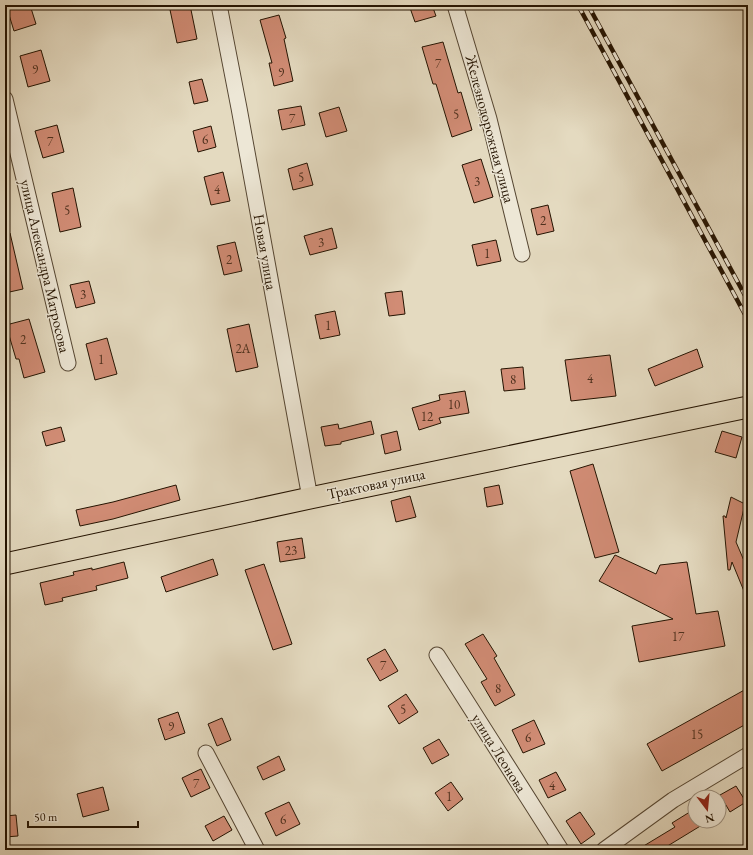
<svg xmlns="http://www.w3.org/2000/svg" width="753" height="855" viewBox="0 0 753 855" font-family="'EB Garamond',serif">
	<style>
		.building { fill: #d18c75; stroke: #241301 }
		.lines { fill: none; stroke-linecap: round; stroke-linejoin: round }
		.minor-casing { stroke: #544531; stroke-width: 17 }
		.highway-casing { stroke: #241301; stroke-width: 23 }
		.minor { stroke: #ede7d6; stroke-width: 15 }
		.highway { stroke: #e4dac0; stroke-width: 21 }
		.rail-casing { stroke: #241301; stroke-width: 4.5 }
		.rail { stroke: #ede7d6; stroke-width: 3; stroke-dasharray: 9; stroke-linecap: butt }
		.labels { text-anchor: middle; stroke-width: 3; stroke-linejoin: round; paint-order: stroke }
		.number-label { font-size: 13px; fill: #4f311e }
		.street-label { font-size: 15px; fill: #241301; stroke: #ede7d6 }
	</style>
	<rect width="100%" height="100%" fill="#e4dac0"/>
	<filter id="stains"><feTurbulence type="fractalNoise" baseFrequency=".005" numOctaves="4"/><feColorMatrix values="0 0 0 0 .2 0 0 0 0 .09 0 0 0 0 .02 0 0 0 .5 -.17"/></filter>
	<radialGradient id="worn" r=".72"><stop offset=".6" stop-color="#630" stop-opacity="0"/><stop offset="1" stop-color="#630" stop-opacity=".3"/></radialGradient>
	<g class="building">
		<polygon points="6,5 30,5 36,24 14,31"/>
		<polygon points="169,5 190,5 197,39 177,43"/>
		<polygon points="409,5 432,5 436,16 415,22"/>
		<polygon points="279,15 286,38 284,39 293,81 274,86 269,63 272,63 260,20"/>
		<polygon points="443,42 458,93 461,92 472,130 452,137 436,84 433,84 422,47"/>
		<polygon points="41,50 50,81 28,87 20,56"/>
		<polygon points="202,79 208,101 194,104 189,82"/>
		<polygon points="301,106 305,125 282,130 278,110"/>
		<polygon points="339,107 347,131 326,137 319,113"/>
		<polygon points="57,125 64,152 43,158 35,131"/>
		<polygon points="211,126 216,147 198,152 193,131"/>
		<polygon points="481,159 493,197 474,203 462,165"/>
		<polygon points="307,163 313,185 293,190 288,169"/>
		<polygon points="223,172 230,201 211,205 204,177"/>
		<polygon points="73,188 81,227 60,232 52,193"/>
		<polygon points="548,205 554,231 537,235 531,209"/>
		<polygon points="332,228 337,248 310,255 304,236"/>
		<polygon points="10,233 23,289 5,293 5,234"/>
		<polygon points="496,240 501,261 477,266 472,245"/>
		<polygon points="235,242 242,271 224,275 217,246"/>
		<polygon points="89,281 95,303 76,308 70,285"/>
		<polygon points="402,291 405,314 389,316 385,293"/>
		<polygon points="335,311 340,335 320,339 315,315"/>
		<polygon points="29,319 45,372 24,378 19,359 16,359 6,325"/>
		<polygon points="249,324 258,367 236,372 227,329"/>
		<polygon points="107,338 117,374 95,380 86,344"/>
		<polygon points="697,349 703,367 655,386 648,369"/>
		<polygon points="610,355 616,396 571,401 565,360"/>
		<polygon points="523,367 525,389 504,391 501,369"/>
		<polygon points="465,391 469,413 439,418 441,423 419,430 412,408 440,400 439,395"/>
		<polygon points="371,421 374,434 341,442 341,444 325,446 321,427 338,424 339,429"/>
		<polygon points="61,427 65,441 46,446 42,432"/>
		<polygon points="397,431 401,450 385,454 381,435"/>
		<polygon points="722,431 742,437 736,458 715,452"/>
		<polygon points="593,464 619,552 595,558 570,471"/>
		<polygon points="176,485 180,500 113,519 80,526 76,510 113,502"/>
		<polygon points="499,485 503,504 487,507 484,488"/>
		<polygon points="410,496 416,517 396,522 391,501"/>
		<polygon points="731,497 745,504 736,542 748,570 748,601 732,562 730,570 728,570 723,516 725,516 726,518"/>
		<polygon points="302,538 305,558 280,562 277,542"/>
		<polygon points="615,555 656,574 660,565 687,562 696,614 718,611 725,646 639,662 632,626 673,619 599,581"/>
		<polygon points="213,559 218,575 166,592 161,577"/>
		<polygon points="124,562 128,578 96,586 97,590 62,598 63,601 45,605 40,583 74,575 73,572 92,568 92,570"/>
		<polygon points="264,564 292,644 273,650 245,570"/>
		<polygon points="483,634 497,656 494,658 515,695 495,706 481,682 487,679 465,644"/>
		<polygon points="385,649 398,671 380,681 367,659"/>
		<polygon points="748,688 748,723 662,771 647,744"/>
		<polygon points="406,694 418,712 399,724 388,706"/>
		<polygon points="178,712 185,733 165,740 158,719"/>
		<polygon points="222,718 231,740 217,746 208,724"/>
		<polygon points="534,720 545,744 523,753 512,730"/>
		<polygon points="439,739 449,755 432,764 423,748"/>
		<polygon points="279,756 285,770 263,780 257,767"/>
		<polygon points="201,769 210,788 191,797 182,778"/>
		<polygon points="556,772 566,790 548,798 539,780"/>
		<polygon points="451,782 463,799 448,811 435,793"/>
		<polygon points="736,786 746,802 730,812 720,795"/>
		<polygon points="103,787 109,810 83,817 77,794"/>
		<polygon points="289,802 300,824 276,836 265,813"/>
		<polygon points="693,810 695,814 695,821 700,821 702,825 661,850 637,850 675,827 672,823"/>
		<polygon points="580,812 595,834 581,844 566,821"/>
		<polygon points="16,815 18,836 5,837 5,816"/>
		<polygon points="224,816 232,830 213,841 205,826"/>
	</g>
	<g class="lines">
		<defs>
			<g id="minor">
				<polyline points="219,5 239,108 310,498"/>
				<polyline points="455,5 489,119 522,254"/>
				<polyline points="5,99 68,363"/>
				<polyline points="437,655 561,850"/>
				<polyline points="206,753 257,850"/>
				<polyline points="604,850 673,800 748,755"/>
			</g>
			<polyline id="highway" points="5,564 310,498 748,407"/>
		</defs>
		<use href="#minor" class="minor-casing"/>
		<use href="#highway" class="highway-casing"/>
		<use href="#minor" class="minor"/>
		<use href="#highway" class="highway"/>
		<defs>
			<g id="rail">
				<polyline points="578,5 748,320"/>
				<polyline points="588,5 748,301"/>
			</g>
		</defs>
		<use href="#rail" class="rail-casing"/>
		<use href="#rail" class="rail"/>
	</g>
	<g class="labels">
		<g class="number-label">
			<text x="438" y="68">7</text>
			<text x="35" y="74">9</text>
			<text x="281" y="77">9</text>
			<text x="456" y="119">5</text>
			<text x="292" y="123">7</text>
			<text x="205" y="144">6</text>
			<text x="50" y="146">7</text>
			<text x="301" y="182">5</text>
			<text x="477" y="186">3</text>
			<text x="217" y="194">4</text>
			<text x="67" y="215">5</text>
			<text x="543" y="225">2</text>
			<text x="321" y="247">3</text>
			<text x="487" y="258">1</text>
			<text x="229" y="264">2</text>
			<text x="83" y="299">3</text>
			<text x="328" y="330">1</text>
			<text x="23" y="344">2</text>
			<text x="243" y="353">2А</text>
			<text x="101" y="364">1</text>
			<text x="590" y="383">4</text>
			<text x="513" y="384">8</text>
			<text x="454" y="409">10</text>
			<text x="427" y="421">12</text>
			<text x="291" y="555">23</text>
			<text x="678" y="641">17</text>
			<text x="383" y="670">7</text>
			<text x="498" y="693">8</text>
			<text x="403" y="714">5</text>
			<text x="171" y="731">9</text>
			<text x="697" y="739">15</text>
			<text x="528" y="742">6</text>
			<text x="196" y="788">7</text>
			<text x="552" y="790">4</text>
			<text x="449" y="801">1</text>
			<text x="283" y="824">6</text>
		</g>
		<g class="street-label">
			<text transform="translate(490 129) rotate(75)" y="5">Железнодорожная улица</text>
			<text transform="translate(265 252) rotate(80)" y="5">Новая улица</text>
			<text transform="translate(45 266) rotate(77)" y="5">улица Александра Матросова</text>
			<text transform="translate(376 484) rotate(-12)" y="5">Трактовая улица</text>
			<text transform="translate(499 753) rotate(58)" y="5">улица Леонова</text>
		</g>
	</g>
	<rect width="753" height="855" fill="none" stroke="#e4dac0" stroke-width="20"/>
	<rect x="6" y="6" width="741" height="843" fill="none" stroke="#241301" stroke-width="2"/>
	<rect x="10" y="10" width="733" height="835" fill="none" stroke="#241301"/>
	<g transform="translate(707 809) rotate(164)"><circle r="19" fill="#ede7d6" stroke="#9d9281"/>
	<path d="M0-3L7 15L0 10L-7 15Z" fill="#8f2418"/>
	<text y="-6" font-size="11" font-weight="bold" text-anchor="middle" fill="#241301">N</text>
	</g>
	<path d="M28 821v6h110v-6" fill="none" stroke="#241301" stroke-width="2"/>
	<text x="34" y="821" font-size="12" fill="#241301" stroke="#ede7d6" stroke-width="3" paint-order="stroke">50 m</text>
	<rect width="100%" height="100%" filter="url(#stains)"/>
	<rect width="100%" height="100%" fill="url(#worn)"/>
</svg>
